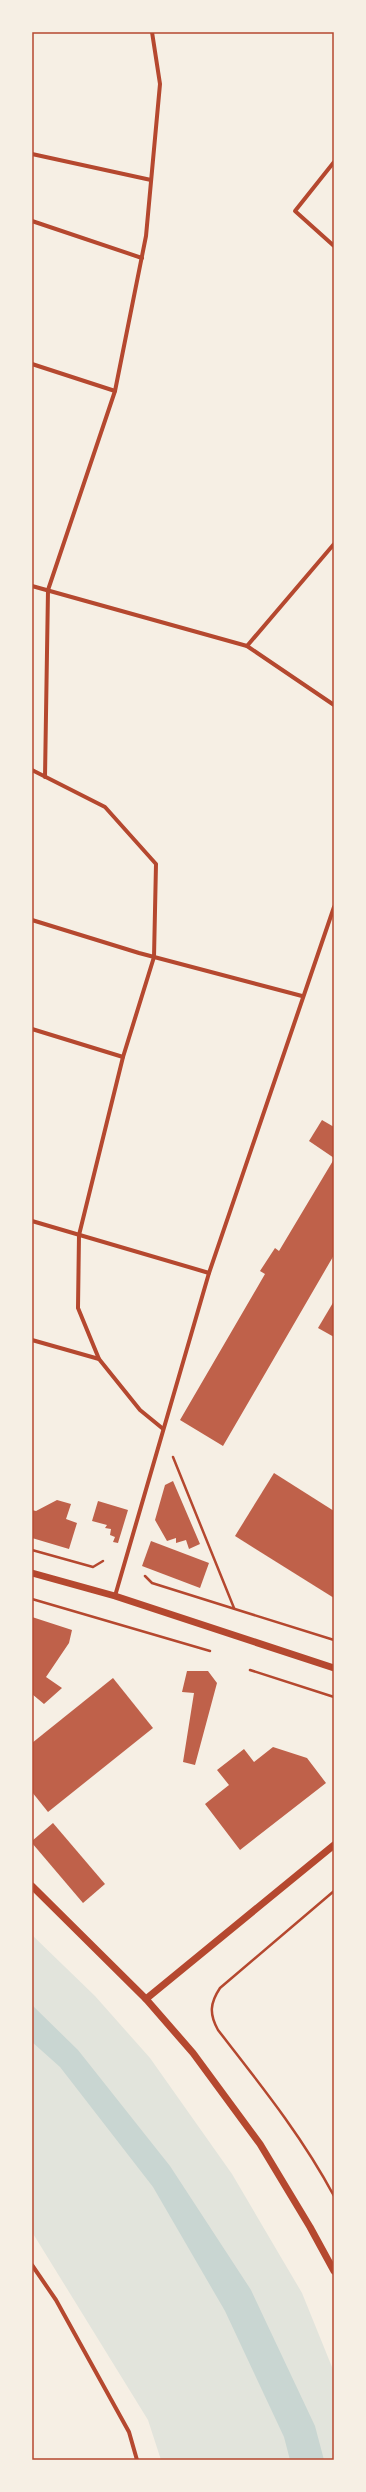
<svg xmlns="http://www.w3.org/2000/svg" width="366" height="2492" viewBox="0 0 366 2492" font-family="'Exo 2',sans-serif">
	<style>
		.green { fill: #e2e4dc }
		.water { fill: #c9d6d2 }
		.building { fill: #bf614a }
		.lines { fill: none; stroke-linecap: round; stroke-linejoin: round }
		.path { stroke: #b5482f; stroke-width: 2.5 }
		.minor { stroke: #b5482f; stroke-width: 4 }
		.tertiary { stroke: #b5482f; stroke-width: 7 }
		.neatline { fill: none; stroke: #b5482f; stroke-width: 1.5 }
	</style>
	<rect width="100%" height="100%" fill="#f6efe4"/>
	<polygon class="green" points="32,1935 95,1996 150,2058 232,2174 302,2293 334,2372 334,2460 161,2460 148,2420 32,2232"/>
	<polygon class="water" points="32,2005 78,2050 170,2166 251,2290 315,2426 324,2460 290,2460 284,2437 225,2311 153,2187 60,2067 32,2042"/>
	<g class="building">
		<polygon points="322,1120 334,1127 334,1158 309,1141"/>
		<polygon points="334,1159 334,1255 223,1446 180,1420 265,1274 260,1271 275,1248 279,1251"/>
		<polygon points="334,1301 334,1337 318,1328"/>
		<polygon points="274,1473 334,1511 334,1598 235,1536"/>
		<polygon points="173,1481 200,1544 189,1549 186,1540 176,1543 176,1538 167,1541 155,1520 165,1485"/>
		<polygon points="57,1500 71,1504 66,1519 77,1523 69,1549 32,1538 32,1510 36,1511"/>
		<polygon points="98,1501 128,1510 118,1543 113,1542 115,1537 110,1535 111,1529 105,1528 107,1525 92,1521"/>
		<polygon points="151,1541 209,1563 200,1588 142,1566"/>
		<polygon points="32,1617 72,1630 69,1643 46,1677 62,1688 44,1704 32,1694"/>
		<polygon points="187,1671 208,1671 217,1683 195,1765 183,1762 194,1693 182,1692"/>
		<polygon points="113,1678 153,1728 48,1812 32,1792 32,1743"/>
		<polygon points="273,1747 307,1758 326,1783 240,1850 205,1804 229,1785 217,1770 244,1749 254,1762"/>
		<polygon points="53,1823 105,1884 83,1903 32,1843 32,1841"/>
	</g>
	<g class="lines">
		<g class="path">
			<polyline points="173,1457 234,1608"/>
			<polyline points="32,1550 93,1567 103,1561"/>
			<polyline points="145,1576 152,1583 334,1640"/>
			<polyline points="32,1599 210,1651"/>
			<polyline points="250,1670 334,1697"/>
			<path d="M334 1891 220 1988C210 2003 209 2014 218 2030 260 2084 302 2136 334 2196"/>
		</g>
		<g class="minor">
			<polyline points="32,154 151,180"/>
			<polyline points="334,162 295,211 334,246"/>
			<polyline points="32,221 142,258"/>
			<polyline points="32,364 115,391"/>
			<polyline points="32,586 247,646 334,705"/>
			<polyline points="247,646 334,544"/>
			<polyline points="32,770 105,807 156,864 154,957 123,1057 79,1235 78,1308 99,1359 140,1410 162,1428"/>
			<polyline points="45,777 48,590 115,391 146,236 160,84 152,32"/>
			<polyline points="32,920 139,953 302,996"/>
			<polyline points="32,1029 123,1057"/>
			<polyline points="32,1221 209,1273"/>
			<polyline points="32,1340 99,1359"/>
			<polyline points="115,1596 209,1273 334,907"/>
			<polyline points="32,2265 56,2300 129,2432 137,2460"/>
		</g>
		<g class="tertiary">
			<polyline points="32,1573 115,1596 334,1668"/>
			<polyline points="32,1886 146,1999 193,2053 260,2144 310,2227 334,2271"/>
			<polyline points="146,1999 334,1845"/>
		</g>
	</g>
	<rect width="366" height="2492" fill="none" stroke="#f6efe4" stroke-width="66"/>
	<rect x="33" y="33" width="300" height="2426" class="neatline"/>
</svg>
